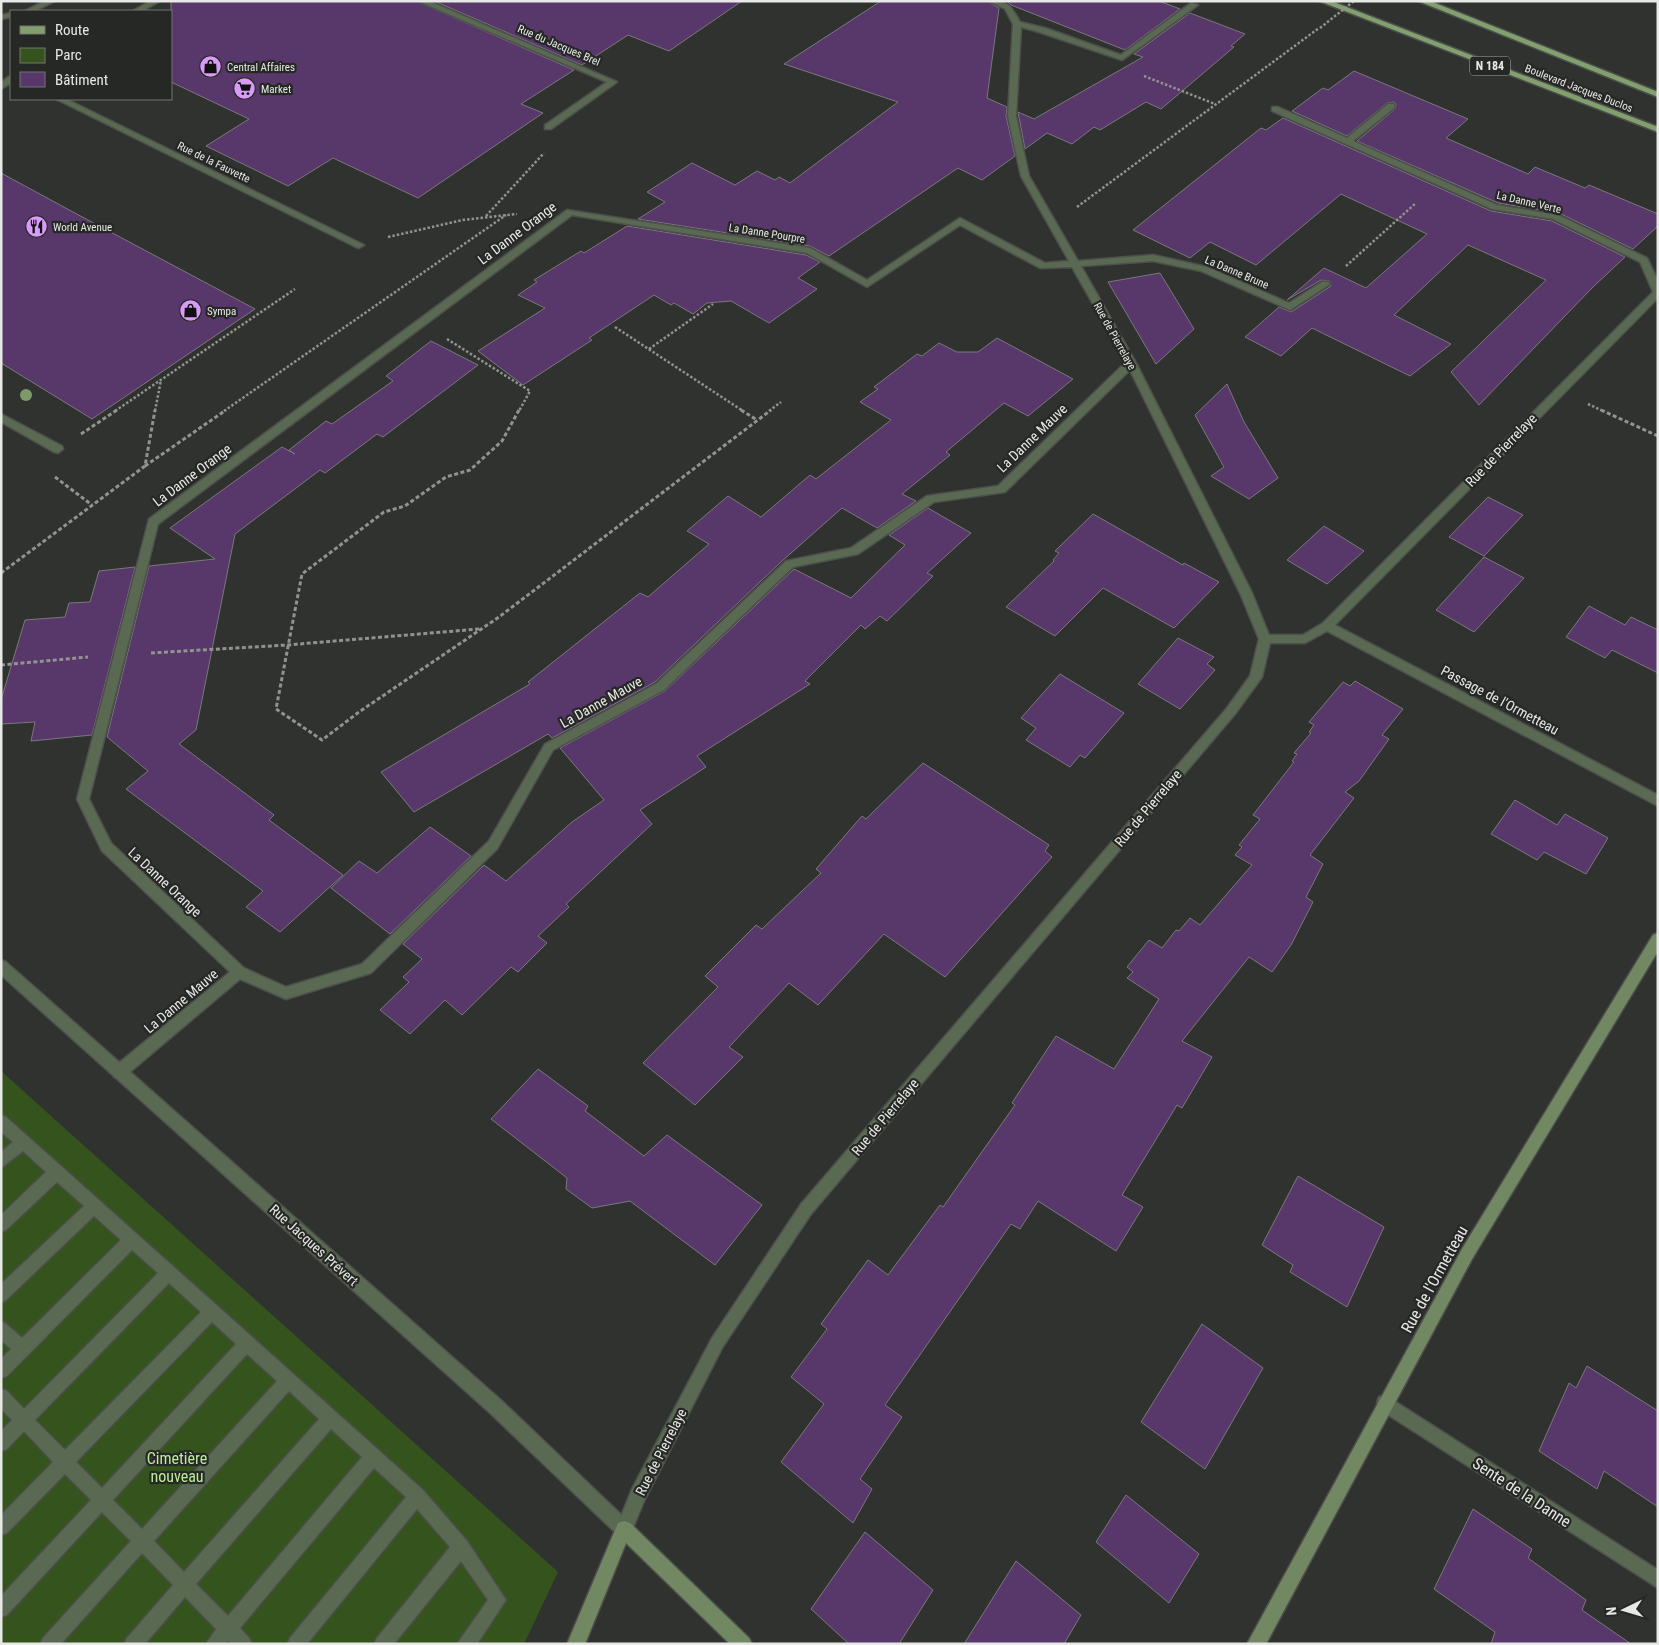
<svg xmlns="http://www.w3.org/2000/svg" width="1659" height="1645" viewBox="0 0 1659 1645" font-family="'Roboto Condensed',sans-serif">
	<style>
		.green { fill: #35541d }
		.building { fill: #58376a; stroke: #7a787c }
		.lines { fill: none; stroke-linecap: round; stroke-linejoin: round }
		.lane-casing { stroke: #4d4f4c; stroke-width: 3 }
		.street-casing { stroke: #4d4f4c; stroke-width: 3 }
		.secondary-casing { stroke: #4d4f4c; stroke-width: 3 }
		.primary-casing { stroke: #4d4f4c; stroke-width: 3 }
		.path-far1 { stroke: #929391; stroke-width: 2.5; stroke-dasharray: 2.5 2; stroke-linecap: butt }
		.path { stroke: #929391; stroke-width: 3; stroke-dasharray: 4 2.5; stroke-linecap: butt }
		.lane { fill: #5a6951; fill-rule: evenodd }
		.street { fill: #5a6951; fill-rule: evenodd }
		.secondary { fill: #718862; fill-rule: evenodd }
		.primary { fill: #829f6e; fill-rule: evenodd }
		.path-bridge { stroke: #929391; stroke-width: 2.5; stroke-dasharray: 2.5 2; stroke-linecap: butt }
		.tree { fill: #7d996a }
		.labels { text-anchor: middle; stroke-width: 4.5; stroke-linejoin: round; paint-order: stroke }
		.far-street-label { font-size: 11px; fill: #e8e9e7; stroke: #262825 }
		.far-poi-label { font-size: 11px; fill: #e8e9e7; stroke: #262825; text-anchor: start }
		.shield { fill: #262825; stroke: #aeafad; stroke-width: 1 }
		.shield-label { font-size: 12px; font-weight: bold; fill: #e8e9e7 }
		.street-label { font-size: 14px; fill: #e8e9e7; stroke: #262825 }
		.near-street-label { font-size: 16px; fill: #e8e9e7; stroke: #262825 }
		.near-park-label { font-size: 16px; fill: #bced9a; stroke: #262825 }
	</style>
	<rect width="100%" height="100%" fill="#30322f"/>
	<polygon class="green" points="1,1071 558,1572 524,1644 1,1644"/>
	<g class="building">
		<polygon points="171,1 416,1 574,70 521,104 543,113 418,198 333,158 288,186 206,146 249,119 171,82"/>
		<polygon points="434,1 742,1 669,51 628,35 582,65"/>
		<polygon points="881,1 987,1 999,8 987,98 1007,107 1006,116 1015,156 982,180 958,168 829,256 810,246 638,219 665,202 647,192 692,163 735,185 757,171 775,180 779,177 790,183 898,102 784,64"/>
		<polygon points="1007,1 1159,1 1180,9 1125,50 1011,5"/>
		<polygon points="1190,13 1245,34 1231,46 1234,47 1161,109 1146,102 1100,130 1094,127 1072,144 1047,133 1025,149 1018,112 1034,119 1143,57 1134,54"/>
		<polygon points="1354,71 1468,119 1446,138 1528,174 1535,167 1585,188 1589,185 1658,214 1658,226 1633,249 1559,213 1498,203 1357,141 1395,109 1396,104 1394,102 1387,103 1347,136 1292,111 1323,88 1328,90"/>
		<polygon points="1283,118 1491,211 1552,221 1625,257 1592,288 1479,405 1451,372 1546,280 1468,245 1394,315 1451,344 1410,376 1312,328 1281,356 1245,337 1279,307 1291,312 1331,286 1329,281 1321,280 1287,300 1324,268 1366,288 1427,234 1341,194 1256,265 1210,242 1190,258 1133,230 1261,128 1266,130"/>
		<polygon points="1,173 73,212 255,309 92,419 1,363"/>
		<polygon points="627,226 806,255 820,262 798,278 817,289 769,323 731,301 707,303 693,314 674,303 671,305 654,295 589,338 592,340 523,385 478,351 545,308 518,295 537,282 534,280 581,251 584,253"/>
		<polygon points="1160,273 1194,329 1156,364 1108,282"/>
		<polygon points="997,338 1073,379 1028,416 1004,403 946,452 950,455 902,494 916,501 877,528 842,508 782,561 655,682 552,738 548,734 414,812 381,772 530,684 528,682 640,593 648,597 709,544 687,531 728,496 761,517 810,475 816,479 891,420 860,402 878,389 874,387 917,354 922,356 939,343 957,352 978,352"/>
		<polygon points="431,341 478,365 383,437 377,434 325,473 320,470 235,534 196,730 179,744 274,815 269,820 343,875 280,932 246,907 263,891 126,789 148,771 107,737 149,566 215,559 170,528 282,447 295,454 289,450 326,421 332,424 393,381 386,376"/>
		<polygon points="1227,384 1244,422 1278,478 1249,499 1211,476 1224,467 1195,415"/>
		<polygon points="1488,497 1523,515 1484,556 1449,537"/>
		<polygon points="928,508 971,533 927,573 933,576 887,621 880,616 865,629 861,625 805,681 810,684 697,756 706,767 640,810 652,824 566,904 569,907 538,936 547,943 518,972 511,967 462,1015 445,1000 410,1034 380,1010 409,982 403,977 422,959 403,944 484,865 506,881 572,822 604,800 560,748 665,691 794,569 851,598 905,545 889,535"/>
		<polygon points="1093,514 1183,565 1184,563 1219,582 1174,628 1103,588 1055,636 1006,607 1054,561 1053,560 1059,553 1055,551"/>
		<polygon points="1324,526 1364,551 1327,584 1287,560"/>
		<polygon points="1484,557 1524,578 1474,632 1436,610"/>
		<polygon points="135,567 92,735 31,741 35,722 1,724 1,700 25,620 65,617 69,603 90,602 99,571"/>
		<polygon points="1589,606 1625,625 1631,617 1658,630 1658,673 1612,650 1605,658 1566,637"/>
		<polygon points="1178,638 1214,657 1207,664 1215,670 1180,709 1138,684"/>
		<polygon points="1060,674 1124,713 1085,758 1080,755 1070,767 1026,740 1036,728 1021,718"/>
		<polygon points="1355,681 1403,709 1382,735 1389,739 1359,781 1345,792 1354,798 1310,855 1323,864 1306,897 1313,902 1291,945 1272,972 1249,957 1182,1041 1212,1057 1182,1108 1177,1105 1122,1195 1143,1207 1116,1251 1038,1201 1020,1229 1011,1224 885,1405 902,1417 860,1479 872,1489 853,1523 781,1462 824,1404 791,1377 827,1329 821,1324 868,1260 888,1275 940,1205 943,1207 1015,1105 1012,1103 1056,1036 1114,1069 1159,999 1127,978 1133,972 1127,967 1149,940 1162,948 1176,930 1179,931 1190,918 1200,925 1252,865 1235,855 1242,847 1239,845 1260,819 1253,815 1294,762 1292,761 1297,754 1294,753 1311,733 1309,732 1314,725 1309,722 1343,682 1350,686"/>
		<polygon points="923,763 1049,845 1045,851 1052,857 945,977 884,934 818,1005 789,983 729,1047 743,1057 695,1105 643,1063 718,987 705,976 756,925 762,929 821,873 816,869 862,816 866,819"/>
		<polygon points="1515,800 1557,825 1565,814 1608,838 1586,874 1544,852 1537,860 1491,834"/>
		<polygon points="430,827 471,856 390,934 331,888 359,861 377,873"/>
		<polygon points="538,1069 588,1106 585,1111 644,1156 667,1135 762,1205 715,1265 630,1201 592,1208 566,1189 567,1178 491,1119"/>
		<polygon points="1298,1176 1384,1227 1347,1307 1290,1272 1293,1265 1262,1245"/>
		<polygon points="1202,1324 1263,1368 1205,1469 1141,1422"/>
		<polygon points="1587,1366 1658,1411 1658,1507 1604,1471 1597,1489 1539,1451 1569,1383 1576,1388"/>
		<polygon points="1126,1495 1199,1554 1169,1603 1096,1542"/>
		<polygon points="1473,1509 1532,1549 1528,1558 1586,1600 1582,1610 1631,1644 1491,1644 1495,1632 1434,1589"/>
		<polygon points="865,1532 933,1590 899,1644 849,1644 811,1609"/>
		<polygon points="1016,1561 1081,1615 1064,1644 964,1644"/>
	</g>
	<g class="lines">
		<defs>
			<g id="lane">
				<polygon points="44,1 55,1 35,11 25,11"/>
				<polygon points="150,1 160,1 142,11 133,11"/>
				<polygon points="418,1 429,1 617,82 551,129 545,129 545,125 607,82"/>
				<polygon points="11,13 11,17 1,19 1,15"/>
				<polygon points="8,77 11,77 11,83 1,89 1,83"/>
				<polygon points="56,99 66,99 364,245 359,248 356,247"/>
				<polygon points="1,414 62,446 63,449 58,453 54,452 1,422"/>
				<polygon points="1,960 6,962 502,1401 630,1523 632,1529 630,1535 624,1537 618,1535 490,1413 1,975"/>
				<path d="M1 1115 6 1117 62 1167 423 1490 467 1541 506 1600 477 1644H457L488 1600 461 1561 394 1644H374L377 1638 450 1547 417 1509 307 1644H287L290 1638 406 1497 374 1468 240 1628 249 1638 252 1644H231L228 1641 226 1644H206L216 1629 185 1597 145 1644H124L127 1638 173 1585 142 1553 61 1644H40L43 1638 131 1541 102 1512 7 1615 1 1617V1596L91 1500 65 1474 7 1533 1 1535V1515L53 1462 24 1431 7 1449 1 1451V1431L12 1420 1 1409V1389L7 1391 24 1409 158 1273 132 1250 7 1376 1 1378V1359L11 1349 1 1340V1321L6 1324 22 1338 121 1240 94 1216 6 1300 1 1303V1284L84 1206 57 1182 6 1230 1 1232V1215L46 1172 23 1151 1 1168V1152L13 1142 1 1132ZM169 1283 201 1312 65 1450 35 1420ZM212 1322 236 1344 102 1488 76 1462ZM247 1354 277 1381 142 1529 113 1500ZM289 1391 319 1419 184 1572 154 1541ZM331 1429 362 1457 228 1616 196 1584Z"/>
			</g>
			<g id="street">
				<path d="M989 1C1009 1 1011 6 1020 22L1045 28 1121 55 1191 3 1198 5 1122 60 1039 32 1021 27 1016 116 1029 176 1078 261 1153 255 1207 267 1289 303 1322 282H1328L1330 284 1290 310 1201 271 1153 261 1081 266 1136 363 1252 593 1269 635H1303L1323 623 1653 292 1640 262 1553 219 1492 209 1272 111V107H1278L1347 138 1388 104H1394V108L1353 141 1497 205 1558 215 1647 258 1658 281V298L1335 625 1658 795V806L1327 631 1305 643H1270L1262 677 1235 714 811 1214 722 1348 644 1501 630 1535 624 1537 618 1535 616 1529 632 1489 712 1338 801 1204 1227 708 1250 676 1259 639 1240 593 1130 370 1005 492 934 502 858 554 793 567 664 690 553 750 497 849 371 973 286 999 240 979 124 1077 119 1078 114 1077 112 1072 114 1067 230 972 102 851 77 799 149 519 567 210 810 248 867 280 960 218 1045 263 1069 261 1021 176 1008 116 1013 24 1005 9ZM572 215 807 253 867 287 960 225 1040 268 1072 267 1126 362 998 486 927 496 851 548 786 561 656 684 545 744 489 841 362 964 286 987 244 968 111 843 89 799 158 524Z"/>
				<polygon points="1385,1395 1658,1570 1658,1588 1379,1409 1377,1403 1379,1397"/>
			</g>
			<g id="secondary">
				<polygon points="1658,933 1658,951 1472,1259 1266,1644 1247,1644 1462,1249 1653,935"/>
				<polygon points="624,1521 630,1523 749,1638 752,1644 730,1644 626,1543 585,1644 567,1644 618,1523"/>
			</g>
			<g id="primary">
				<polygon points="1319,1 1331,1 1658,127 1658,132"/>
				<polygon points="1418,1 1430,1 1658,92 1658,97"/>
			</g>
		</defs>
		<use href="#lane" class="lane-casing"/>
		<use href="#street" class="street-casing"/>
		<use href="#secondary" class="secondary-casing"/>
		<use href="#primary" class="primary-casing"/>
		<g class="path-far1">
			<polyline points="1144,76 1215,104"/>
			<polyline points="1077,207 1319,28"/>
			<polyline points="486,216 544,153"/>
			<polyline points="388,237 463,220 517,214"/>
			<polyline points="1346,266 1416,203"/>
			<polyline points="615,327 743,411"/>
			<polyline points="447,339 530,391 519,411"/>
			<polyline points="649,349 713,304"/>
			<polyline points="1588,404 1603,411"/>
			<polyline points="115,411 295,289"/>
			<polyline points="155,411 161,380"/>
			<polyline points="224,411 506,215"/>
			<polyline points="769,411 781,402"/>
		</g>
		<g class="path">
			<polyline points="519,410 502,441 470,470 446,477 405,506 384,512 302,574 276,709 322,740 359,712 499,617 771,410"/>
			<polyline points="741,410 757,420"/>
			<polyline points="1601,410 1658,436"/>
			<polyline points="81,434 117,410"/>
			<polyline points="145,466 226,410"/>
			<polyline points="55,477 92,505"/>
			<polyline points="1,573 145,466 155,410"/>
			<polyline points="151,653 287,645 479,629"/>
			<polyline points="1,665 88,657"/>
		</g>
		<use href="#lane" class="lane"/>
		<use href="#street" class="street"/>
		<use href="#secondary" class="secondary"/>
		<use href="#primary" class="primary"/>
		<polyline class="path-bridge" points="1320,28 1354,1"/>
	</g>
	<circle class="tree" cx="26" cy="395" r="6"/>
	<defs>
		<symbol id="shop-disc" viewBox="-11 -11 22 22"><circle r="9.5" fill="#d89bf8" stroke="#262825"/><path d="M-5-2.5h2.3a2.7 3.5 0 0 1 5.4 0H5L5.5 6h-11ZM-1.5-2.5h3a1.5 2.3 0 0 0-3 0Z" fill="#111"/></symbol>
		<symbol id="supermarket-disc" viewBox="-11 -11 22 22"><circle r="9.5" fill="#d89bf8" stroke="#262825"/><path d="M-6-5.5h2.5l.6 2H6L4.5 2H-2.5L-4.4-4H-6ZM-1.5 3.2a1.3 1.3 0 1 0 .1 0ZM3 3.2a1.3 1.3 0 1 0 .1 0Z" fill="#111"/></symbol>
		<symbol id="restaurant-disc" viewBox="-11 -11 22 22"><circle r="9.5" fill="#d89bf8" stroke="#262825"/><path d="M-5-6h1v4h1v-4h1v4h1v-4h1v5L-1.5 .5V6h-2V.5L-5-1ZM5-6V6H3V1.5H1.5Q1.5-4 5-6Z" fill="#111"/></symbol>
	</defs>
	<g fill-rule="evenodd">
		<use href="#shop-disc" x="198" y="54" width="25" height="25"/>
		<use href="#supermarket-disc" x="232" y="76" width="25" height="25"/>
		<use href="#restaurant-disc" x="24" y="214" width="25" height="25"/>
		<use href="#shop-disc" x="178" y="298" width="25" height="25"/>
	</g>
	<g class="labels">
		<g class="far-street-label">
			<text transform="translate(559 45) rotate(23)" y="4">Rue du Jacques Brel</text>
			<text transform="translate(1579 88) rotate(21)" y="4">Boulevard Jacques Duclos</text>
			<text transform="translate(214 162) rotate(26)" y="4">Rue de la Fauvette</text>
			<text transform="translate(1529 202) rotate(13)" y="4">La Danne Verte</text>
			<text transform="translate(767 233) rotate(9)" y="4">La Danne Pourpre</text>
			<text transform="translate(1237 272) rotate(23)" y="4">La Danne Brune</text>
			<text transform="translate(1115 336) rotate(61)" y="4">Rue de Pierrelaye</text>
		</g>
		<g class="far-poi-label">
			<text x="227" y="71">Central Affaires</text>
			<text x="261" y="93">Market</text>
			<text x="53" y="231">World Avenue</text>
			<text x="207" y="315">Sympa</text>
		</g>
		<rect class="shield" x="1470" y="56.5" width="40" height="19" rx="4"/>
		<g class="shield-label">
			<text x="1490" y="70">N 184</text>
		</g>
		<g class="street-label">
			<text transform="translate(517 233) rotate(-37)" y="5">La Danne Orange</text>
			<text transform="translate(1032 438) rotate(-44)" y="5">La Danne Mauve</text>
			<text transform="translate(1501 450) rotate(-46)" y="5">Rue de Pierrelaye</text>
			<text transform="translate(192 475) rotate(-37)" y="5">La Danne Orange</text>
			<text transform="translate(1500 700) rotate(28)" y="5">Passage de l'Ormetteau</text>
			<text transform="translate(601 702) rotate(-29)" y="5">La Danne Mauve</text>
			<text transform="translate(1148 808) rotate(-50)" y="5">Rue de Pierrelaye</text>
			<text transform="translate(165 882) rotate(43)" y="5">La Danne Orange</text>
			<text transform="translate(181 1001) rotate(-40)" y="5">La Danne Mauve</text>
			<text transform="translate(885 1117) rotate(-50)" y="5">Rue de Pierrelaye</text>
			<text transform="translate(314 1245) rotate(42)" y="5">Rue Jacques Prévert</text>
			<text transform="translate(661 1452) rotate(-63)" y="5">Rue de Pierrelaye</text>
		</g>
		<g class="near-street-label">
			<text transform="translate(1434 1279) rotate(-61)" y="6">Rue de l'Ormetteau</text>
			<text transform="translate(1522 1492) rotate(33)" y="6">Sente de la Danne</text>
		</g>
		<g class="near-park-label">
			<text x="177" y="1464">Cimetière<tspan x="177" dy="18">nouveau</tspan></text>
		</g>
	</g>
	<rect width="1659" height="1645" fill="none" stroke="#e8e9e7" stroke-width="5"/>
	<rect x="10" y="10" width="162" height="90" fill="#262825" stroke="#747573"/>
	<rect x="20" y="26" width="25" height="8" fill="#829f6e" stroke="#747573"/>
	<text x="55" y="35" font-size="15" fill="#e8e9e7">Route</text>
	<rect x="20" y="48" width="25" height="15" fill="#35541d" stroke="#747573"/>
	<text x="55" y="60" font-size="15" fill="#e8e9e7">Parc</text>
	<rect x="20" y="72" width="25" height="15" fill="#58376a" stroke="#747573"/>
	<text x="55" y="85" font-size="15" fill="#e8e9e7">Bâtiment</text>
	<g transform="translate(1624 1610) rotate(265)" stroke="#262825" stroke-width="4" paint-order="stroke">
	<path d="M0-4L9 19L0 12L-9 19Z" fill="#e8e9e7"/>
	<text y="-8" font-size="14" font-weight="bold" text-anchor="middle" fill="#e8e9e7">N</text>
	</g>
</svg>
